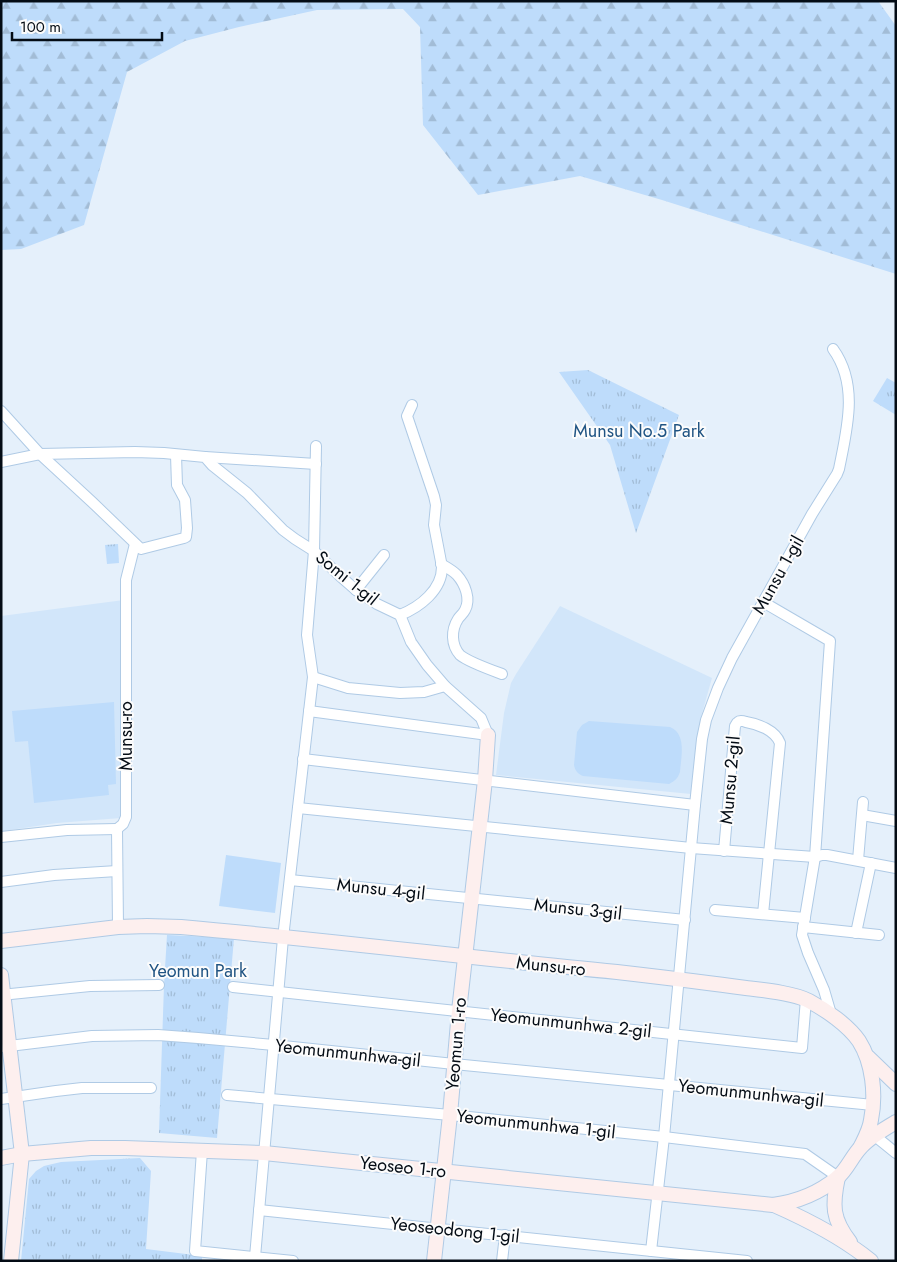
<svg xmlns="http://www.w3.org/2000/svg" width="897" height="1262" viewBox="0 0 897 1262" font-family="Jost,sans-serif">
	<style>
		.built { fill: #d2e6fa }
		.grass { fill: #bedcfb }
		.forest { fill: url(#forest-firs) }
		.park { fill: url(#park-tufts) }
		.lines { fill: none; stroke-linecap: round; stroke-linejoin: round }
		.street-casing { stroke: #afcae5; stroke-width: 12 }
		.secondary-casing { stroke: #afcae5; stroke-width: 16 }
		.street { stroke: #fff; stroke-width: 10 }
		.secondary { stroke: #fdefee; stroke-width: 14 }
		.labels { text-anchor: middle; stroke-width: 4; stroke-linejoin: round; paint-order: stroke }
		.park-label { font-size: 18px; fill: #205483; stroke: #fcfcfc }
		.street-label { font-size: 18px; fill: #040c15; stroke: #fcfcfc }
	</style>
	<defs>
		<pattern id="forest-firs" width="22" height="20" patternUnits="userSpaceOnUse" patternTransform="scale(1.25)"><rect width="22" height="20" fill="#bedcfb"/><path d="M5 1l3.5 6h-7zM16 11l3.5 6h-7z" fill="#a2bcd6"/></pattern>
		<pattern id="park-tufts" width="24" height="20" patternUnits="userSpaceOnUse" patternTransform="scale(1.25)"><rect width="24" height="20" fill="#bedcfb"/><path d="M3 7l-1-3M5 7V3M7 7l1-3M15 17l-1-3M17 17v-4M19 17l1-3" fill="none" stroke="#a2bcd6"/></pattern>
	</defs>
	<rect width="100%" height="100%" fill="#e5f0fb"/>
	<g class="built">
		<polygon points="124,600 121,818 57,823 3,831 1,829 1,616"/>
		<polygon points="560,606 712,678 701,717 691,794 496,775 504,713 511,683 516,674"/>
	</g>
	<g class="grass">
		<polygon points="114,702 116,784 108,785 109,795 34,803 28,741 15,742 12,711"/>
		<path d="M589 721 670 727C687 734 681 757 680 772 678 778 675 781 669 784L583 776C578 774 575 771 574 765L577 732 582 725Z"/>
		<polygon points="226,855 281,863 275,913 219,906"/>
	</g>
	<polygon class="forest" points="1,1 878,1 896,26 896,274 662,200 580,176 478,195 423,125 420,27 403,9 317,10 239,27 185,41 127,72 84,225 21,249 1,250"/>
	<g class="park">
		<polygon points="588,370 679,415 636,533 610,445 559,372"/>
		<polygon points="887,378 896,383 896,415 873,401"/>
		<polygon points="118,544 119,563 107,564 105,545"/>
		<polygon points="167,935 234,938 217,1138 159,1133 164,985"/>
		<polygon points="140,1158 151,1171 146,1249 202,1256 202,1261 21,1261 29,1179 36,1171 44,1166 61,1162"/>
	</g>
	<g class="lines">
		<defs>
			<g id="street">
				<polyline points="1,411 40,454 92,502 141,549 184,538 186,537 187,528 185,500 177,485 176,455"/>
				<polyline points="205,457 316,464"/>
				<polyline points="1,462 40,454 135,452 164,453 205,457 212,465 247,493 283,530 295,539 314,551 340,576 356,590 377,604 400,615 411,642 427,665 445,686 481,718 488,735 309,711"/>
				<path d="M441 564C446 567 452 570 457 575 465 584 471 599 465 610 463 614 460 616 458 619 451 630 451 645 460 655 467 661 491 670 502 674"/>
				<polyline points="356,590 384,555"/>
				<polyline points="763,602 830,641 815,857 802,935 808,953 824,990 831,1014"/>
				<path d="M400 615C420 607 442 590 442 567L434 525 436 505 434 496 407 416 412 405"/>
				<polyline points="313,677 348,688 400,693 424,692 445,686"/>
				<polyline points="303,759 695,805"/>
				<polyline points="298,808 691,848 815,857 822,855 827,855 896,868"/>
				<polyline points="862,815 896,821"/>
				<polyline points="1,837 67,830 117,829"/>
				<path d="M724 851 735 726C736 725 736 723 738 722 740 720 743 721 746 722 758 724 775 730 780 743L763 914"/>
				<polyline points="858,860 863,802"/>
				<polyline points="290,880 685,920"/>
				<polyline points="1,882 54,875 117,871"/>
				<polyline points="715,910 805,918"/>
				<polyline points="118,927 117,829 123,824 126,817 126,580 135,544"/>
				<polyline points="803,927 879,935"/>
				<polyline points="856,933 871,863"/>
				<polyline points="233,987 802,1048 806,999"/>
				<polyline points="1,995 90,986 159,985"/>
				<polyline points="1,1047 92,1036 158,1035 198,1038 274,1045 454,1064 873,1105"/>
				<polyline points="227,1095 450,1115 664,1137 805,1154 838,1177"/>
				<polyline points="1,1099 56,1091 82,1088 151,1088"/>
				<polyline points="875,1136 896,1153"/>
				<polyline points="202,1151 195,1251 293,1261"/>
				<polyline points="259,1210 747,1261"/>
				<path d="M651 1251 664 1137 695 805 702 739 706 720 718 688 732 658 812 514 837 474 839 469C847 429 859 385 833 349"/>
				<polyline points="255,1257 283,938 313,677 307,635 314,551 316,446"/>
				<polyline points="502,1261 505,1235"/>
			</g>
			<g id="secondary">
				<path d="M1 941 118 927 147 926 181 927C327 940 472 958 617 972 660 977 703 982 746 988 763 990 794 993 809 1001 826 1010 848 1025 859 1041 873 1063 876 1095 871 1120 870 1129 865 1138 861 1146"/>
				<polyline points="1,975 22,1154 11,1261"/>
				<polyline points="868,1057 896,1084"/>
				<path d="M1 1158 22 1154 91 1148H125L264 1153 773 1205C796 1202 819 1193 837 1178 847 1170 852 1156 861 1147 870 1137 884 1129 896 1122"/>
				<path d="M838 1177C832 1205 832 1219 850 1242"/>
				<path d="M774 1205C808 1220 842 1237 871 1261"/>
				<polyline points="434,1261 450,1115 459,1011 485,780 488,735"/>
			</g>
		</defs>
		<use href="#street" class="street-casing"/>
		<use href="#secondary" class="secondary-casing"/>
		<use href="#street" class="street"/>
		<use href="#secondary" class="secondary"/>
	</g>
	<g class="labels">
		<g class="park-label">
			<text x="639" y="437">Munsu No.5 Park</text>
			<text x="198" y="977">Yeomun Park</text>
		</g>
		<g class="street-label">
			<text transform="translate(778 575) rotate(-61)" y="6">Munsu 1-gil</text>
			<text transform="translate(347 578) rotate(39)" y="6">Somi 1-gil</text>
			<text transform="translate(126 736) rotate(-90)" y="6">Munsu-ro</text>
			<text transform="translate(730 780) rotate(-85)" y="6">Munsu 2-gil</text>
			<text transform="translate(381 889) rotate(6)" y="6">Munsu 4-gil</text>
			<text transform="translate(578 909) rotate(6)" y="6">Munsu 3-gil</text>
			<text transform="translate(551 966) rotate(6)" y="6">Munsu-ro</text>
			<text transform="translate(571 1023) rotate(6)" y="6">Yeomunmunhwa 2-gil</text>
			<text transform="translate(456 1044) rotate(-85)" y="6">Yeomun 1-ro</text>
			<text transform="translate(348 1053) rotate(6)" y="6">Yeomunmunhwa-gil</text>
			<text transform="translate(751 1093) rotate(6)" y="6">Yeomunmunhwa-gil</text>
			<text transform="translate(536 1124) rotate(6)" y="6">Yeomunmunhwa 1-gil</text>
			<text transform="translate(403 1167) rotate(6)" y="6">Yeoseo 1-ro</text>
			<text transform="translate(455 1230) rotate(6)" y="6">Yeoseodong 1-gil</text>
		</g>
	</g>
	<rect width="897" height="1262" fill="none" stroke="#040c15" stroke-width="5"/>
	<path d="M12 32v8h150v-8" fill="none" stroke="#040c15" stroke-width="2.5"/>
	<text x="20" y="32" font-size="15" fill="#040c15" stroke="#fcfcfc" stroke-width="4" paint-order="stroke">100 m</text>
</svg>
